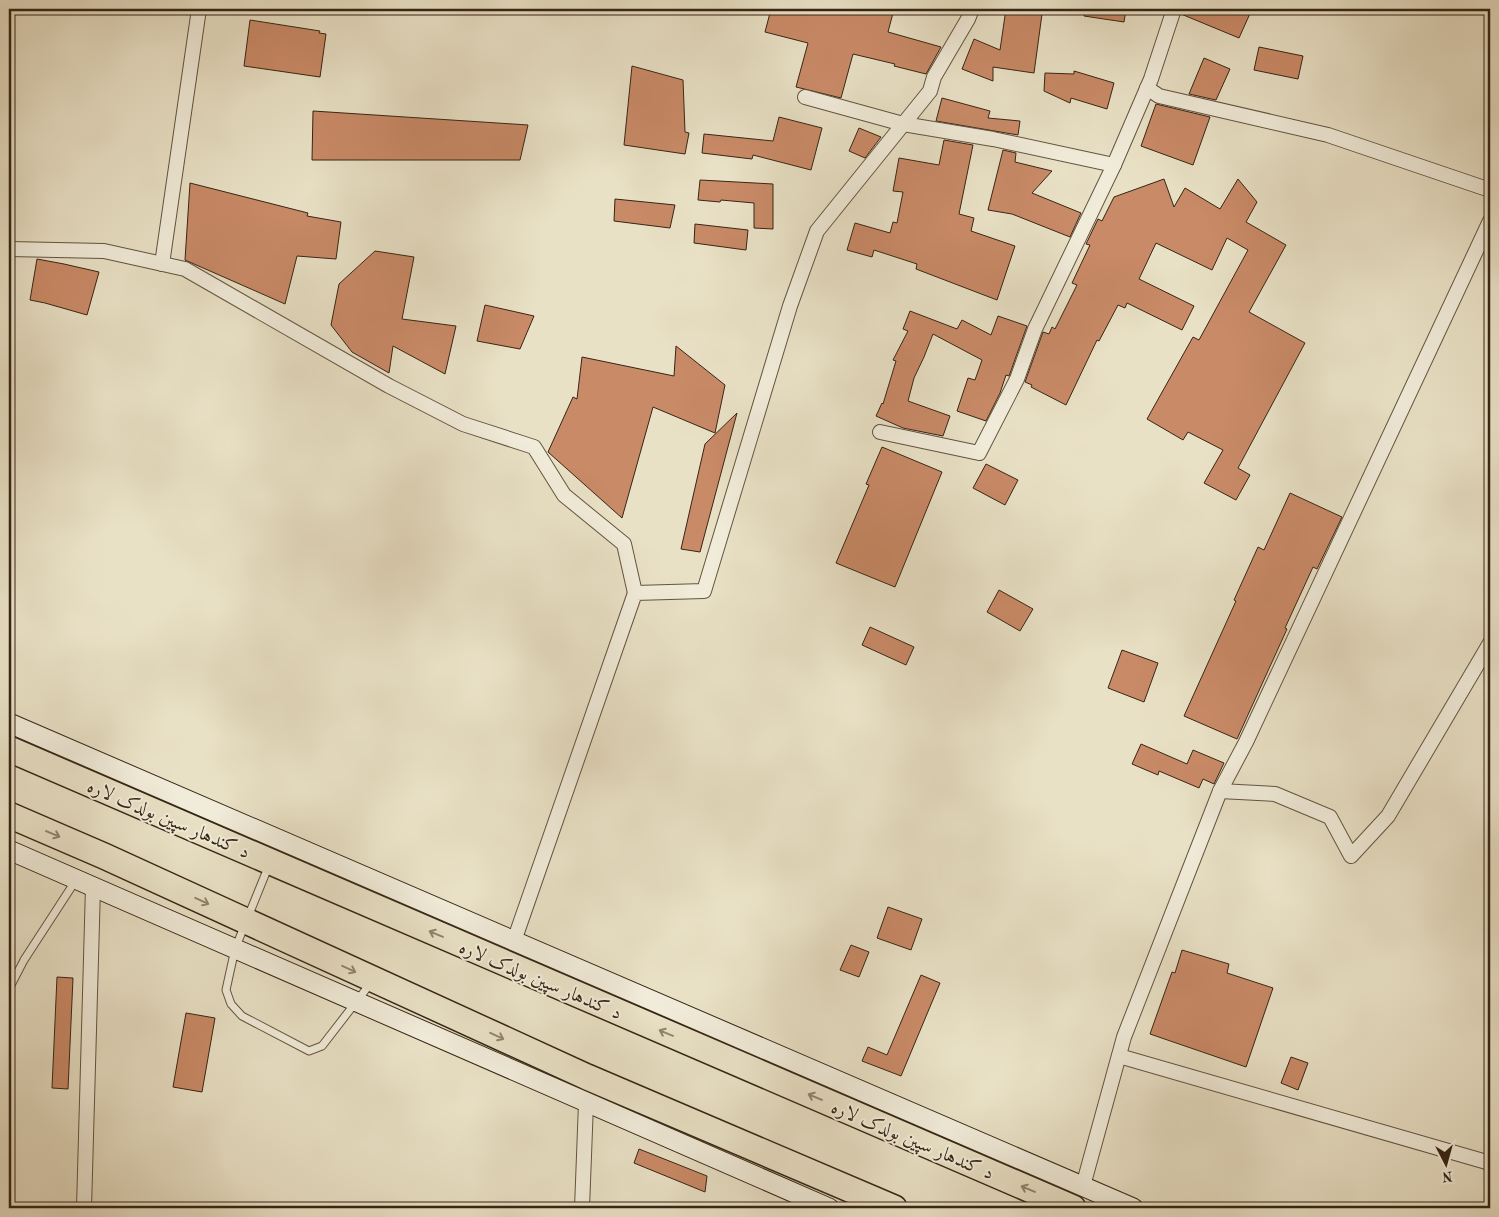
<svg xmlns="http://www.w3.org/2000/svg" width="1499" height="1217" viewBox="0 0 1499 1217" font-family="'Old Standard TT',Amiri,serif">
	<style>
		.building { fill: #c98a67; stroke: #362514 }
		.lines { fill: none; stroke-linecap: round; stroke-linejoin: round }
		.lane-casing { stroke: #635440; stroke-width: 9 }
		.street-casing { stroke: #635440; stroke-width: 16 }
		.secondary-casing { stroke: #362514; stroke-width: 21 }
		.highway-casing { stroke: #362514; stroke-width: 28 }
		.lane { stroke: #f1ecda; stroke-width: 7 }
		.street { stroke: #f1ecda; stroke-width: 14 }
		.secondary { stroke: #f1ecda; stroke-width: 19 }
		.highway { stroke: #e9e1c6; stroke-width: 25 }
		.oneway { stroke: #90836d }
		.labels { text-anchor: middle; stroke-width: 4; stroke-linejoin: round; paint-order: stroke }
		.street-label { font-size: 19px; fill: #362514; stroke: #f1ecda }
	</style>
	<rect width="100%" height="100%" fill="#e9e1c6"/>
	<filter id="stains"><feTurbulence type="fractalNoise" baseFrequency=".004" numOctaves="4"/><feColorMatrix values="0 0 0 0 .2 0 0 0 0 .09 0 0 0 0 .02 0 0 0 .5 -.17"/></filter>
	<radialGradient id="worn" r=".72"><stop offset=".6" stop-color="#630" stop-opacity="0"/><stop offset="1" stop-color="#630" stop-opacity=".3"/></radialGradient>
	<g class="building">
		<polygon points="771,9 876,9 893,13 888,32 941,47 926,74 894,66 895,64 853,54 841,98 796,87 808,43 765,32"/>
		<polygon points="1006,9 1042,14 1034,73 993,67 993,81 962,69 974,39 1000,50"/>
		<polygon points="1084,9 1126,9 1124,22 1084,16"/>
		<polygon points="1183,9 1252,9 1239,38 1181,14"/>
		<polygon points="250,20 320,31 319,33 326,34 320,77 244,66"/>
		<polygon points="1259,47 1303,56 1298,79 1254,70"/>
		<polygon points="1204,58 1230,69 1216,100 1189,94"/>
		<polygon points="632,66 683,80 685,132 689,133 685,154 624,145"/>
		<polygon points="1074,71 1114,83 1107,109 1071,98 1070,103 1044,91 1045,73 1074,74"/>
		<polygon points="942,98 990,111 988,118 1020,121 1018,135 936,121"/>
		<polygon points="1156,104 1210,117 1193,165 1141,146"/>
		<polygon points="313,111 528,125 520,160 312,160"/>
		<polygon points="779,117 822,128 811,170 753,155 752,159 702,153 704,134 773,141"/>
		<polygon points="859,128 881,137 865,158 849,151"/>
		<polygon points="944,140 973,145 959,214 974,218 971,231 1015,246 997,300 916,269 917,264 874,250 872,257 847,250 855,223 890,233 893,222 897,223 903,192 893,191 899,158 939,165"/>
		<polygon points="1003,150 1016,153 1015,162 1052,171 1032,193 1081,213 1070,237 1012,214 988,210"/>
		<polygon points="1164,179 1174,207 1185,188 1220,209 1238,179 1257,202 1246,222 1286,245 1249,312 1305,343 1238,468 1250,475 1236,500 1204,483 1223,450 1188,432 1183,440 1147,419 1193,337 1199,340 1248,250 1227,238 1212,270 1156,243 1139,279 1194,306 1182,330 1127,303 1125,308 1118,305 1099,341 1097,340 1066,405 1031,387 1032,385 1025,382 1043,332 1049,334 1052,327 1055,329 1077,285 1072,283 1090,245 1086,244 1098,219 1102,221 1114,197"/>
		<polygon points="700,180 773,184 773,229 754,228 754,203 721,200 720,202 698,200"/>
		<polygon points="190,183 308,213 307,216 341,222 336,259 297,256 285,304 185,260"/>
		<polygon points="615,199 675,205 670,228 614,221"/>
		<polygon points="695,224 748,230 746,250 694,243"/>
		<polygon points="375,251 414,257 402,319 456,326 445,374 393,346 389,373 352,352 331,325 339,284"/>
		<polygon points="37,259 64,264 99,272 87,315 45,303 30,300"/>
		<polygon points="485,305 534,316 520,349 477,341"/>
		<polygon points="910,311 957,329 962,320 991,335 998,316 1027,326 1009,376 1006,375 1000,393 986,421 957,411 968,378 975,380 982,360 933,334 924,357 914,378 908,401 950,416 943,436 903,428 876,416 882,403 883,404 896,361 893,360 908,331 903,329"/>
		<polygon points="676,346 725,385 715,433 653,407 622,518 548,452 573,397 577,399 582,357 674,376"/>
		<polygon points="737,413 700,552 681,549 705,444"/>
		<polygon points="882,447 942,472 895,587 836,563 869,485 866,484"/>
		<polygon points="986,464 1018,480 1005,505 973,488"/>
		<polygon points="1290,493 1342,517 1317,569 1313,567 1285,628 1287,629 1237,739 1184,716 1236,601 1234,600 1258,547 1264,550"/>
		<polygon points="999,590 1033,609 1020,631 987,612"/>
		<polygon points="870,627 914,647 906,665 862,645"/>
		<polygon points="1122,650 1158,663 1144,702 1108,688"/>
		<polygon points="1141,744 1187,764 1193,750 1224,763 1214,784 1203,779 1199,788 1159,771 1158,775 1132,764"/>
		<polygon points="888,907 922,919 911,950 877,938"/>
		<polygon points="851,945 869,952 859,977 840,970"/>
		<polygon points="1182,950 1229,964 1227,973 1273,988 1246,1067 1150,1034 1172,972 1175,973"/>
		<polygon points="921,975 940,983 901,1076 862,1061 868,1047 887,1055"/>
		<polygon points="57,977 73,978 68,1089 52,1088"/>
		<polygon points="186,1013 215,1018 202,1092 173,1087"/>
		<polygon points="1291,1057 1308,1063 1298,1090 1281,1083"/>
		<polygon points="639,1149 707,1176 705,1192 634,1163"/>
	</g>
	<g class="lines">
		<defs>
			<g id="lane">
				<polyline points="269,865 235,949 226,990 231,1004 242,1016 309,1051 322,1046 370,984"/>
				<polyline points="9,989 24,960 76,880"/>
			</g>
			<g id="street">
				<polyline points="1147,88 1159,96 1328,135 1490,190"/>
				<polyline points="805,97 903,124 993,139 1114,165 1035,329 1017,379 979,453 880,432"/>
				<polyline points="1114,165 1151,79 1174,9"/>
				<polyline points="9,249 104,251 185,269 389,386 463,424 534,447 564,495 624,544 635,593"/>
				<polyline points="162,264 199,9"/>
				<polyline points="1220,791 1275,794 1330,817 1351,856 1388,816 1490,643"/>
				<polyline points="514,941 635,593 704,591 790,306 817,231 930,91 934,77 968,19 972,9"/>
				<polyline points="1119,1056 1490,1163"/>
				<polyline points="1083,1186 1124,1037 1220,791 1246,742 1490,221"/>
				<polyline points="84,1208 93,887"/>
				<polyline points="582,1208 586,1103"/>
			</g>
			<g id="secondary">
				<polyline points="9,723 1133,1208"/>
				<polyline points="9,850 829,1208"/>
			</g>
			<g id="highway">
				<polyline points="9,749 1073,1208"/>
				<polyline points="9,815 104,856 587,1077 894,1208"/>
			</g>
		</defs>
		<use href="#lane" class="lane-casing"/>
		<use href="#street" class="street-casing"/>
		<use href="#secondary" class="secondary-casing"/>
		<use href="#highway" class="highway-casing"/>
		<use href="#lane" class="lane"/>
		<use href="#street" class="street"/>
		<use href="#secondary" class="secondary"/>
		<use href="#highway" class="highway"/>
	</g>
	<defs><path id="oneway-shaft" d="M-6 0H5M1.5-3L5.5 0L1.5 3" fill="none" stroke-width="1.6" stroke-linecap="round" stroke-linejoin="round" transform="scale(1.25)"/></defs>
	<g class="oneway">
		<use href="#oneway-shaft" transform="translate(53 834) rotate(23)"/>
		<use href="#oneway-shaft" transform="translate(202 901) rotate(25)"/>
		<use href="#oneway-shaft" transform="translate(436 934) rotate(-157)"/>
		<use href="#oneway-shaft" transform="translate(349 969) rotate(25)"/>
		<use href="#oneway-shaft" transform="translate(666 1033) rotate(-157)"/>
		<use href="#oneway-shaft" transform="translate(497 1036) rotate(25)"/>
		<use href="#oneway-shaft" transform="translate(815 1097) rotate(-157)"/>
		<use href="#oneway-shaft" transform="translate(1028 1189) rotate(-157)"/>
	</g>
	<g class="labels">
		<g class="street-label">
			<text transform="translate(169 818) rotate(23)" y="7">د کندهار سپین بولدک لاره</text>
			<text transform="translate(541 979) rotate(23)" y="7">د کندهار سپین بولدک لاره</text>
			<text transform="translate(913 1139) rotate(23)" y="7">د کندهار سپین بولدک لاره</text>
		</g>
	</g>
	<rect width="1499" height="1217" fill="none" stroke="#e9e1c6" stroke-width="30"/>
	<rect x="10" y="10" width="1479" height="1197" fill="none" stroke="#362514" stroke-width="2.5"/>
	<rect x="15" y="15" width="1469" height="1187" fill="none" stroke="#362514"/>
	<g transform="translate(1446 1164) rotate(174)" stroke="#f1ecda" stroke-width="4" paint-order="stroke">
	<path d="M0-4L9 19L0 12L-9 19Z" fill="#362514"/>
	<text y="-8" font-size="14" font-weight="bold" text-anchor="middle" fill="#362514">N</text>
	</g>
	<rect width="100%" height="100%" filter="url(#stains)"/>
	<rect width="100%" height="100%" fill="url(#worn)"/>
</svg>
